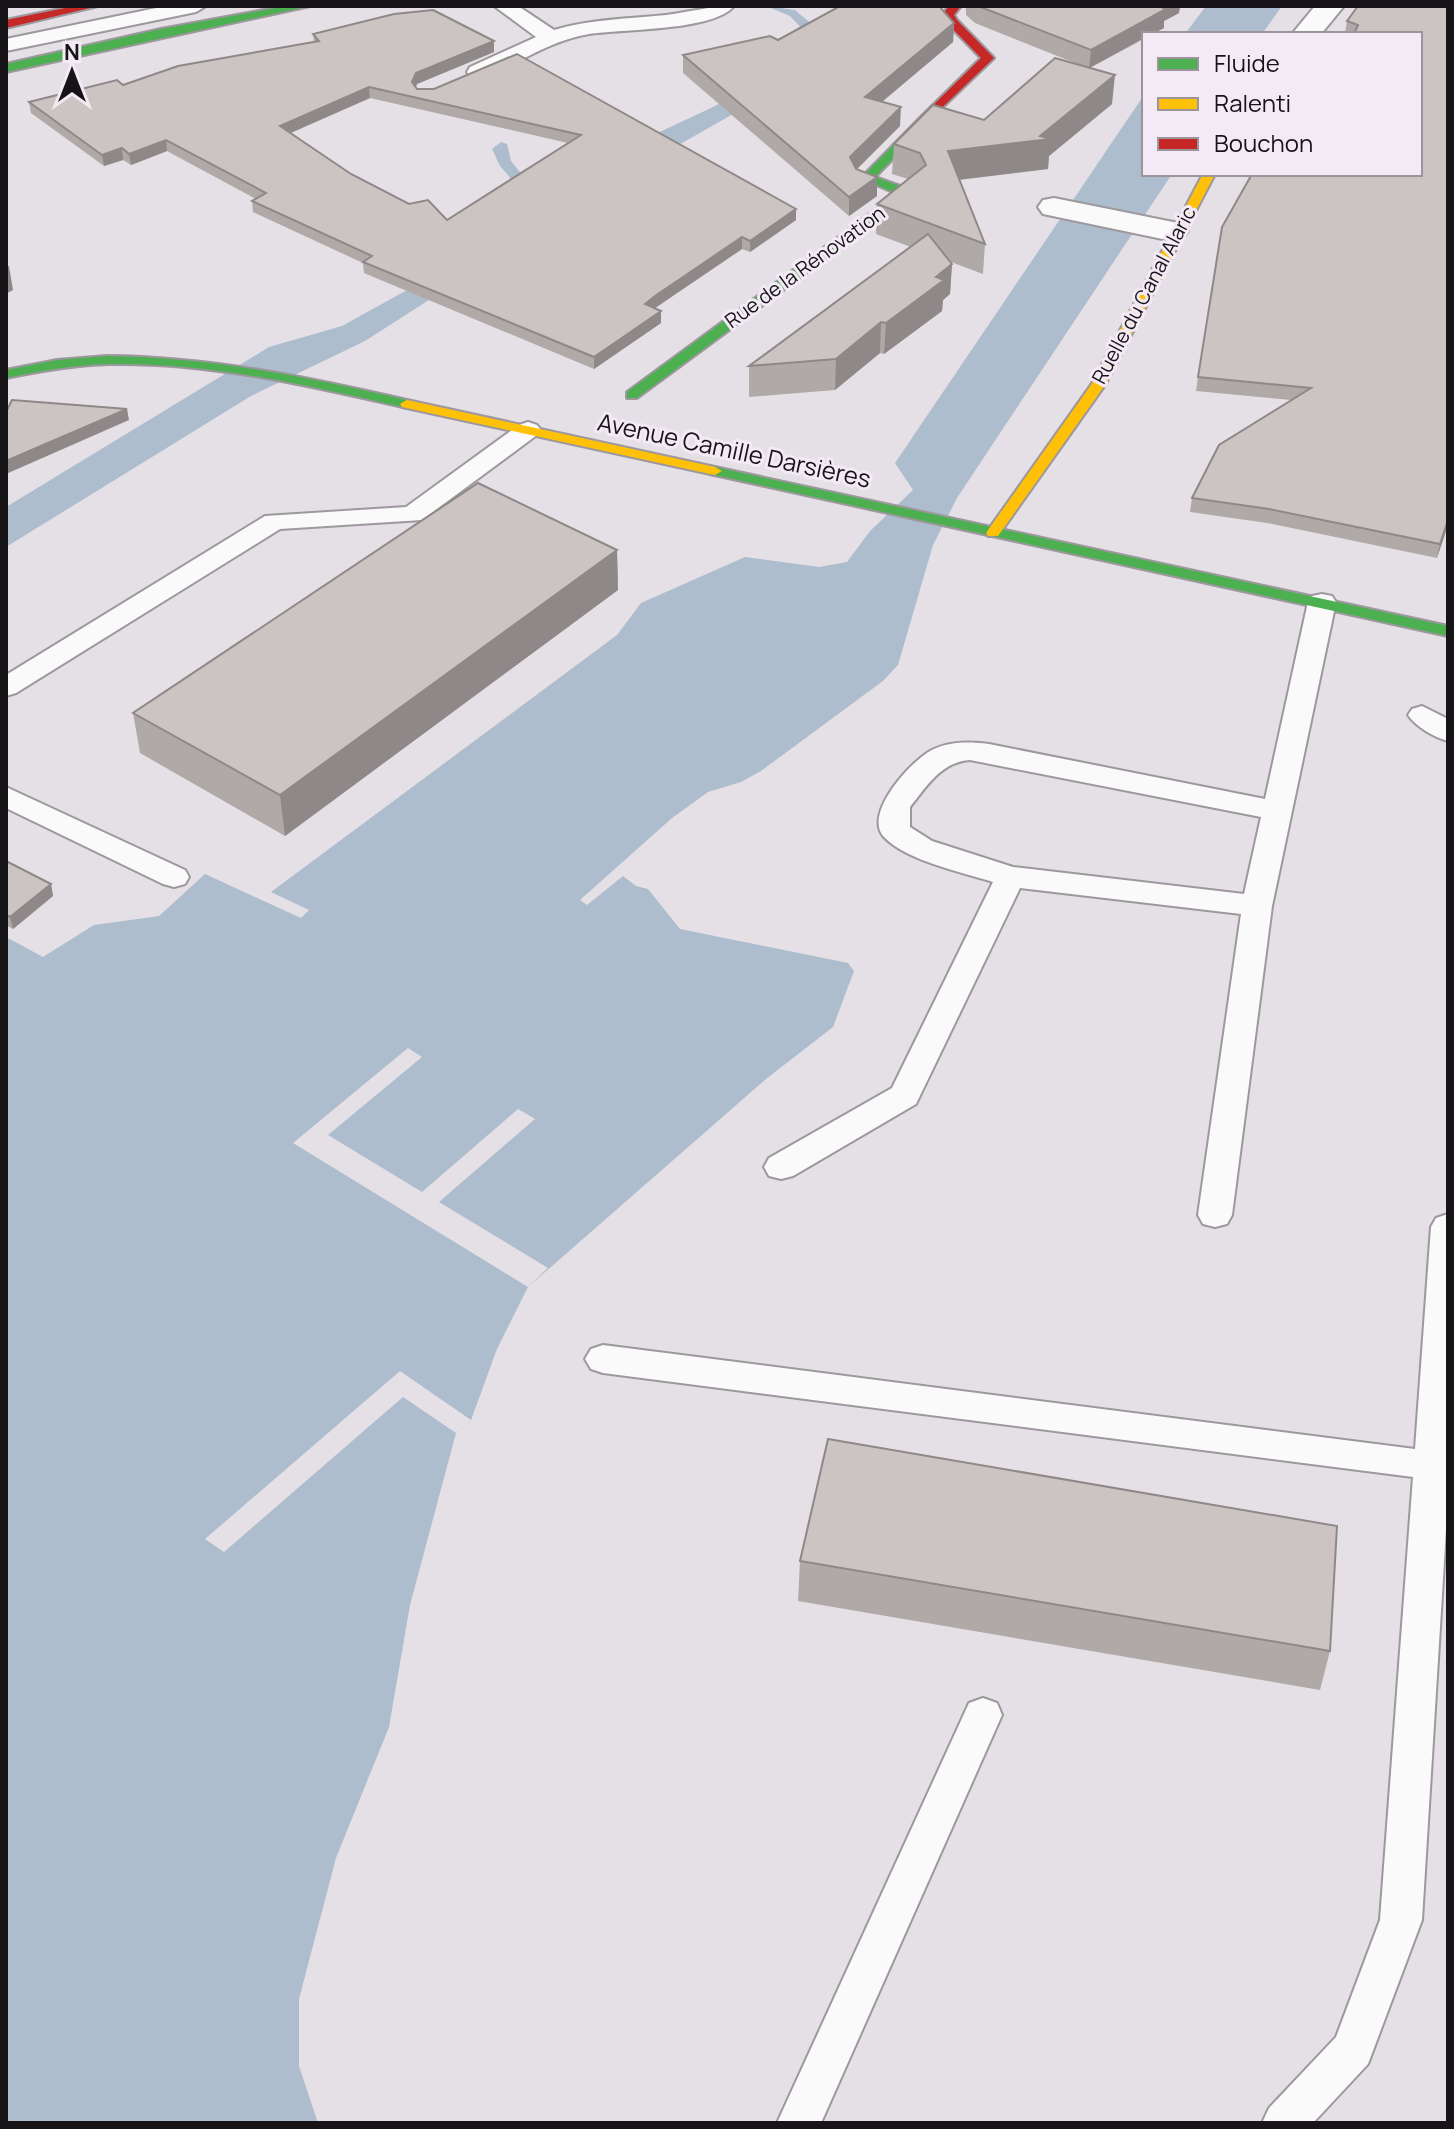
<svg xmlns="http://www.w3.org/2000/svg" width="1454" height="2129" viewBox="0 0 1454 2129" font-family="Manrope,sans-serif">
	<style>
		.water { fill: #adbdcd }
		.pier { fill: #e5e0e6 }
		.lines { fill: none; stroke-linecap: round; stroke-linejoin: round }
		.lane-casing { stroke: #9c989d; stroke-width: 4 }
		.street-casing { stroke: #9c989d; stroke-width: 4 }
		.fast-casing { stroke: #9c989d; stroke-width: 4 }
		.slow-casing { stroke: #9c989d; stroke-width: 4 }
		.jam-casing { stroke: #9c989d; stroke-width: 4 }
		.lane { fill: #fbfafb; fill-rule: evenodd }
		.street { fill: #fbfafb; fill-rule: evenodd }
		.fast { fill: #4caf50; fill-rule: evenodd }
		.slow { fill: #ffc107; fill-rule: evenodd }
		.jam { fill: #c62828; fill-rule: evenodd }
		.wall { fill: #afa9a7; fill-rule: evenodd }
		.shaded-wall { fill: #8e8988 }
		.building { fill: #cbc4c2; stroke: #8e8988; stroke-width: 2; fill-rule: evenodd }
		.labels { text-anchor: middle; stroke-width: 6; stroke-linejoin: round; paint-order: stroke }
		.far-street-label { font-size: 20px; fill: #171417; stroke: #f3eaf6 }
		.street-label { font-size: 24px; fill: #171417; stroke: #f3eaf6 }
	</style>
	<rect width="100%" height="100%" fill="#e5e0e6"/>
	<g class="water">
		<polygon points="766,6 795,10 841,49 919,6 944,6 763,97 610,184 365,341 251,396 6,547 6,507 269,347 342,326 427,279 519,188 500,166 492,149 501,142 507,144 511,161 523,176 608,156 711,108 822,50 790,16"/>
		<polygon points="1206,6 1282,6 1262,34 1185,34"/>
		<polygon points="1144,95 1144,174 1172,174 957,498 933,545 898,665 883,681 761,771 741,782 708,792 672,818 580,900 587,905 623,876 636,886 648,889 680,929 848,963 854,971 833,1027 766,1079 528,1287 497,1349 471,1420 456,1433 410,1605 389,1727 336,1858 299,1999 299,2066 318,2123 6,2123 6,937 43,957 94,925 159,916 205,874 301,918 309,910 271,892 617,635 641,603 745,557 819,567 847,562 870,531 913,490 895,463"/>
	</g>
	<g class="pier">
		<polygon points="408,1048 422,1057 328,1135 422,1192 518,1109 535,1119 439,1202 548,1268 528,1287 293,1143"/>
		<polygon points="400,1371 471,1420 456,1433 403,1397 224,1552 205,1539"/>
	</g>
	<g class="lines">
		<defs>
			<g id="lane">
				<polygon points="166,6 206,6 196,12 6,51 6,39"/>
				<path d="M494 6H518L554 30C591 19 628 19 666 15 690 12 710 6 734 6 714 31 622 29 589 34 552 40 520 62 486 77H470L467 72 470 67 536 37Z"/>
				<polygon points="528,422 537,425 541,430 537,435 422,520 280,529 16,693 6,696 6,675 265,516 406,507 519,425"/>
				<path d="M1322 594 1332 596 1336 602 1272 906 1232 1215 1227 1224 1215 1227 1203 1224 1198 1215 1241 914 1020 888 916 1104 793 1176 781 1179 769 1176 764 1167 769 1158 892 1088 993 882C962 872 907 861 884 837 862 814 913 758 934 749 952 741 970 742 989 744L1265 799 1308 602 1312 596ZM970 760 1261 817 1244 894 1013 867 932 841 910 827V807C927 786 941 762 970 760Z"/>
				<path d="M1422 706 1448 719V741C1434 737 1416 727 1408 715L1412 709Z"/>
				<polygon points="6,787 185,870 189,877 185,884 174,887 163,884 6,808"/>
				<polygon points="1448,1214 1448,1497 1422,1920 1368,2064 1313,2123 1262,2123 1269,2108 1336,2037 1380,1920 1413,1477 603,1373 591,1369 585,1359 591,1349 603,1345 1415,1449 1431,1227 1436,1218"/>
				<polygon points="983,1698 997,1703 1002,1715 821,2123 777,2123 969,1703"/>
			</g>
			<g id="street">
				<polygon points="1315,6 1344,6 1321,34 1292,34"/>
				<polygon points="1054,198 1183,224 1188,231 1183,238 1172,241 1043,214 1038,207 1043,200"/>
			</g>
			<g id="fast">
				<polygon points="286,6 310,6 6,72 6,64 161,29"/>
				<polygon points="922,116 932,119 875,177 911,190 911,196 637,398 627,398 627,392 897,194 861,178"/>
				<path d="M107 356C210 357 307 377 407 400L414 404 407 408C309 386 211 362 109 364 74 365 40 371 6 378V370L57 360Z"/>
				<polygon points="715,467 1448,626 1448,636 710,474 708,471"/>
			</g>
			<g id="slow">
				<polygon points="1203,174 1215,174 1105,385 998,536 988,536 986,533 1091,385"/>
				<polygon points="407,400 715,467 722,471 715,475 402,407 400,404"/>
			</g>
			<g id="jam">
				<polygon points="75,6 98,6 6,28 6,20"/>
				<polygon points="949,6 961,6 954,15 957,20 994,58 926,123 922,122 922,116 981,58 946,22 942,15"/>
			</g>
		</defs>
		<use href="#lane" class="lane-casing"/>
		<use href="#street" class="street-casing"/>
		<use href="#fast" class="fast-casing"/>
		<use href="#slow" class="slow-casing"/>
		<use href="#jam" class="jam-casing"/>
		<use href="#lane" class="lane"/>
		<use href="#street" class="street"/>
		<use href="#fast" class="fast"/>
		<use href="#slow" class="slow"/>
		<use href="#jam" class="jam"/>
	</g>
	<g class="wall">
		<polygon points="966,6 1180,6 1179,13 1164,21 1164,28 1090,68 1112,104 1049,156 1048,169 960,180 985,244 983,274 951,262 952,264 950,294 943,300 942,311 884,354 880,353 835,390 749,397 749,366 911,247 876,234 877,204 908,179 892,174 894,144 984,120 1080,65 975,23 966,15"/>
		<polygon points="1448,6 1448,531 1446,531 1437,558 1267,523 1190,512 1192,498 1291,400 1196,391 1198,377 1420,34 1345,34 1347,21"/>
		<polygon points="954,23 953,42 882,102 900,126 857,169 877,177 877,196 849,216 683,73 683,55 778,40"/>
		<path d="M313 34 494 41V52L417 84 416 87 417 89H434L517 54 796 220 750 252 742 249 655 308 661 311V323L594 369 364 273 363 263 253 212 252 201 256 199 167 151 131 165 123 160 104 166 31 113 29 102 123 85 314 42ZM370 98 568 143 447 220 409 204 351 174 291 133Z"/>
		<polygon points="617,550 618,590 285,836 140,753 133,713"/>
		<polygon points="6,861 51,884 53,896 13,929 6,925"/>
		<polygon points="800,1561 1330,1651 1320,1690 798,1601"/>
	</g>
	<g class="shaded-wall">
		<polygon points="1160,6 1180,6 1179,13 1164,21 1164,28 1152,34 1144,34 1144,38 1089,68 1091,50"/>
		<polygon points="954,23 953,42 865,116 865,97"/>
		<polygon points="494,41 494,52 417,84 412,94 412,82 416,73"/>
		<polygon points="1115,75 1112,104 1049,156 1048,169 947,181 948,151 1040,136"/>
		<polygon points="369,87 370,98 281,137 280,126"/>
		<polygon points="901,107 900,126 850,176 850,157"/>
		<polygon points="166,140 167,151 131,165 129,154"/>
		<polygon points="122,148 123,160 104,166 102,155"/>
		<polygon points="877,177 877,196 849,216 849,197"/>
		<polygon points="796,209 796,220 750,252 750,241"/>
		<polygon points="742,237 742,249 655,308 645,316 645,304 655,296"/>
		<polygon points="952,264 950,294 943,300 942,311 884,354 886,323"/>
		<polygon points="9,266 13,290 6,294 6,267"/>
		<polygon points="661,311 661,323 594,369 594,357"/>
		<polygon points="881,322 880,353 835,390 836,359"/>
		<polygon points="127,409 129,420 6,474 6,461"/>
		<polygon points="1448,520 1446,531 1437,558 1440,544"/>
		<polygon points="617,550 618,590 285,836 280,795"/>
		<polygon points="51,884 53,896 13,929 10,917"/>
	</g>
	<g class="building">
		<polygon points="840,6 939,6 954,23 865,97 901,107 850,157 856,169 877,177 849,197 683,55 770,36 778,40"/>
		<polygon points="978,6 1160,6 1159,6 1166,9 1091,50"/>
		<polygon points="1358,6 1448,6 1448,520 1440,544 1269,509 1192,498 1219,445 1311,388 1198,377 1222,227 1252,174 1420,174 1420,34 1354,34 1358,25 1347,21"/>
		<path d="M433 10 494 41 416 73 412 82 417 89H434L517 54 796 209 750 241 742 237 655 296 645 304 661 311 594 357 363 262 372 256 252 201 266 193 166 140 129 154 122 148 102 155 29 102 117 80 123 85 178 66 319 41 313 34 394 14ZM369 87 581 135 447 220 428 200 409 204 351 174 280 126Z"/>
		<polygon points="1055,58 1115,75 1040,136 1051,139 948,151 985,244 877,204 926,165 920,153 894,144 933,105 984,120"/>
		<polygon points="928,234 952,264 936,277 944,280 886,323 881,322 836,359 749,366"/>
		<polygon points="12,400 127,409 6,461 6,412"/>
		<polygon points="478,483 617,550 280,795 133,713"/>
		<polygon points="6,861 51,884 10,917 6,915"/>
		<polygon points="828,1439 1337,1526 1330,1651 800,1561"/>
	</g>
	<g class="labels">
		<g class="far-street-label">
			<text transform="translate(805 267) rotate(-36)" y="7">Rue de la Rénovation</text>
			<text transform="translate(1144 295) rotate(-62)" y="7">Ruelle du Canal Alaric</text>
		</g>
		<g class="street-label">
			<text transform="translate(734 451) rotate(12)" y="8">Avenue Camille Darsières</text>
		</g>
	</g>
	<rect width="1454" height="2129" fill="none" stroke="#171417" stroke-width="16"/>
	<rect x="1142" y="32" width="280" height="144" fill="#f3eaf6" stroke="#9b949d" stroke-width="2"/>
	<rect x="1158" y="58" width="40" height="12" fill="#4caf50" stroke="#9b949d" stroke-width="2"/>
	<text x="1214" y="72" font-size="24" fill="#171417">Fluide</text>
	<rect x="1158" y="98" width="40" height="12" fill="#ffc107" stroke="#9b949d" stroke-width="2"/>
	<text x="1214" y="112" font-size="24" fill="#171417">Ralenti</text>
	<rect x="1158" y="138" width="40" height="12" fill="#c62828" stroke="#9b949d" stroke-width="2"/>
	<text x="1214" y="152" font-size="24" fill="#171417">Bouchon</text>
	<g transform="translate(72 72)" stroke="#f3eaf6" stroke-width="6" paint-order="stroke">
	<path d="M0-6L14 30L0 20L-14 30Z" fill="#171417"/>
	<text y="-12" font-size="22" font-weight="bold" text-anchor="middle" fill="#171417">N</text>
	</g>
</svg>
